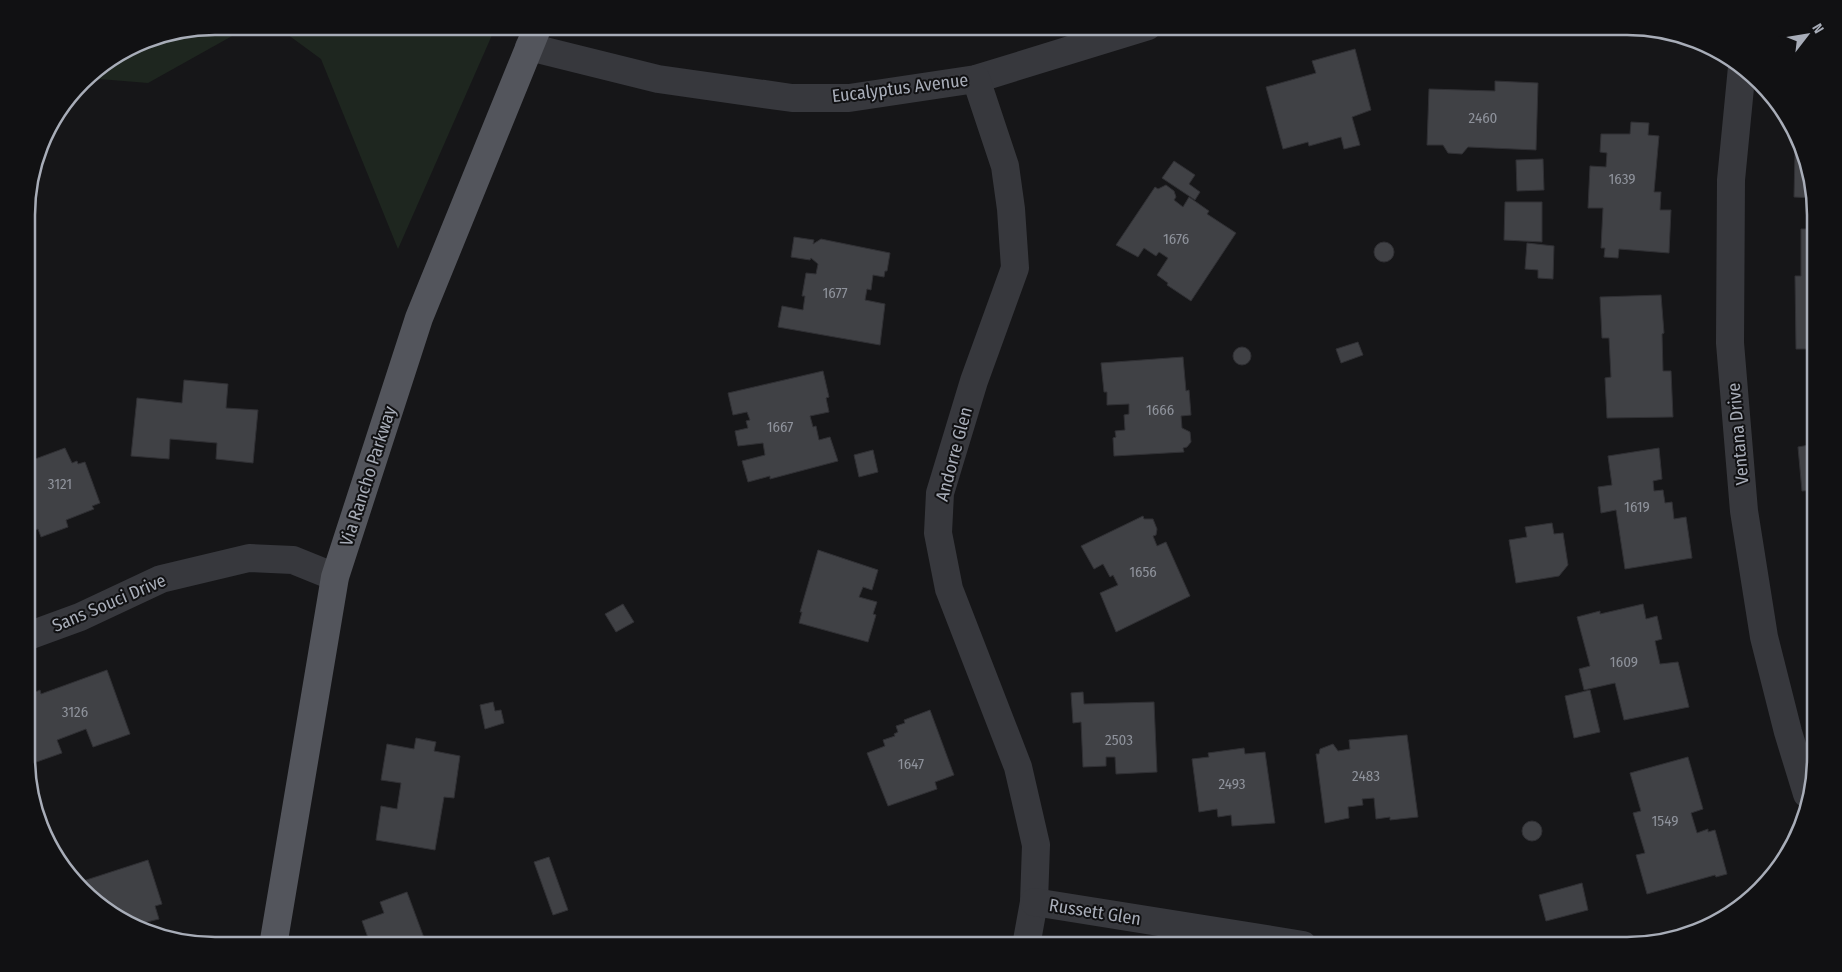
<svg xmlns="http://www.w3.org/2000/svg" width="1842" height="972" viewBox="0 0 1842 972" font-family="'Fira Sans Condensed',sans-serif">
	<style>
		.green { fill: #1e261f }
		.building { fill: #404145; stroke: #303034 }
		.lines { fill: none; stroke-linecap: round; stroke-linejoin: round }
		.minor { stroke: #37383d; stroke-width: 28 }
		.major { stroke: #53555c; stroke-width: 28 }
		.labels { text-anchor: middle; stroke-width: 4; stroke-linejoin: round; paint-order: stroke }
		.number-label { font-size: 15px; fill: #8e929b }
		.street-label { font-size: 18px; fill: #a8adb8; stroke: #111113 }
		.rim { fill: none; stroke: #a8adb8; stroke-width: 2.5 }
	</style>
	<rect width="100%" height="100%" fill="#161618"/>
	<g class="green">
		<polygon points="215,26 250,26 148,83 87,78 90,73 143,41"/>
		<polygon points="276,26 496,26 398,249 321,59"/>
	</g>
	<g class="building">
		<polygon points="1355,49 1371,110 1352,117 1360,145 1344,149 1341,137 1309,146 1308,142 1283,149 1266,87 1316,73 1312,61"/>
		<polygon points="1495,81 1538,83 1536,150 1468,147 1462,154 1448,153 1443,145 1427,145 1429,89 1495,91"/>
		<polygon points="1631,122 1649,123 1648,135 1659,136 1654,192 1661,192 1660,210 1671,210 1669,253 1619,249 1618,258 1604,257 1605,248 1601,248 1603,208 1588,208 1590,166 1606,167 1607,153 1600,152 1601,134 1630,134"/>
		<polygon points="1795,152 1799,152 1814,191 1814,198 1794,197"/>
		<polygon points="1543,159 1544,190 1517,191 1516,160"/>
		<polygon points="1174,161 1195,175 1189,184 1200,192 1195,200 1162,178"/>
		<polygon points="1166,185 1174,191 1176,197 1174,200 1183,207 1189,197 1209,211 1207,214 1236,233 1191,301 1167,285 1168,283 1157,275 1168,258 1159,252 1156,256 1144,248 1138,257 1116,245 1155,187 1158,189"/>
		<polygon points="1505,202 1542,202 1542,242 1504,240"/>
		<polygon points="1801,229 1814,229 1815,349 1796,349 1795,276 1801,276"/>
		<polygon points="794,237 814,240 813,244 821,239 890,253 887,271 885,271 884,277 873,275 871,290 867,289 865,300 885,304 880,345 778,327 782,306 803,310 805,296 802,296 806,273 816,274 818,264 811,258 810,260 791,257"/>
		<circle cx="1384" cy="252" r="10"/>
		<polygon points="1527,243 1554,246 1553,279 1538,278 1538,270 1525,269"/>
		<polygon points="1661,295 1664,333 1662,334 1663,371 1671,371 1673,417 1607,418 1605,378 1611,377 1609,338 1602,338 1600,297"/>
		<polygon points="1358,342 1363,355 1341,363 1336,349"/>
		<circle cx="1242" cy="356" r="9"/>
		<polygon points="1183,357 1186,391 1189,390 1191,415 1181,416 1182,428 1190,432 1191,442 1187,447 1183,448 1184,452 1114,456 1113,438 1116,437 1115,431 1125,430 1124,415 1129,414 1129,404 1107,405 1107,392 1104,392 1101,363"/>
		<polygon points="823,371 829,397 826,398 829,412 810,416 813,427 816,426 819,440 830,437 838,461 770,479 770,476 748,482 742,461 765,455 763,443 738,446 735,431 748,428 746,421 750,420 747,412 733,415 728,393"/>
		<polygon points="1815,373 1815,490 1802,491 1798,447 1809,445 1807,429 1814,428 1808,374"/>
		<polygon points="184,380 228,384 226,408 258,410 253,463 216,459 217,443 170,439 169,459 131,456 137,398 182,403"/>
		<polygon points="65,448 72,463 77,461 78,464 85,462 100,503 92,506 94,509 66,520 68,527 41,537 38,529 27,533 27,462"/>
		<polygon points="1659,448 1662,479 1653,481 1654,491 1663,490 1665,503 1672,502 1674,519 1686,517 1692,558 1625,569 1616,510 1601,513 1598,487 1612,485 1608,456"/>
		<polygon points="873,450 878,472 859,477 854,455"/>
		<polygon points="1143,516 1144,519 1153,519 1157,529 1156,535 1153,536 1157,546 1166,542 1190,596 1116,632 1100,593 1118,585 1113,575 1110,577 1103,564 1094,569 1081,546"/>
		<polygon points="1552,523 1554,534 1563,533 1568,565 1559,576 1516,583 1509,540 1527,537 1525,527"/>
		<polygon points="818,550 878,570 872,590 863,587 859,597 877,602 873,614 876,615 868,642 799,623 802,612 800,612"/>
		<polygon points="623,604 634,622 616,632 605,614"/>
		<polygon points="1643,604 1646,619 1657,616 1662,639 1655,641 1660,664 1678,662 1689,707 1624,720 1615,683 1584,690 1579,669 1590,666 1577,617 1600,611 1600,614"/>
		<polygon points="107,670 130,734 93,747 86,729 57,740 62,753 28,765 28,695 40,690 41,694"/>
		<polygon points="1590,690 1600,732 1574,738 1565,696"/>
		<polygon points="1083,692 1084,704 1154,702 1157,772 1116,774 1115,757 1106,757 1106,766 1083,767 1081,722 1073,723 1071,693"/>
		<polygon points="493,702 495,711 501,710 504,723 485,729 480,705"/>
		<polygon points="930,710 954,775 935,782 937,789 888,806 867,753 885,746 883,740 895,736 894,734 898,732 896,726 905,723 904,720"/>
		<polygon points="1407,735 1418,817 1390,820 1390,817 1376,819 1374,798 1362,799 1363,805 1348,807 1349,818 1325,823 1316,754 1319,754 1320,749 1333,744 1338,751 1350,749 1349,740"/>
		<polygon points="416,738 436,742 434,751 460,756 454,798 444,797 435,850 376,840 381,806 397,809 401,783 381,780 387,744 414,749"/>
		<polygon points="1244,748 1245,754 1265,752 1275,823 1232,826 1231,815 1218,817 1217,809 1199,812 1192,759 1209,757 1208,753"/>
		<polygon points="1688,757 1703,809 1691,813 1697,833 1708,829 1708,832 1715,830 1727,874 1716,877 1715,875 1647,894 1636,855 1645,853 1633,813 1641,811 1630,773"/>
		<circle cx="1532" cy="831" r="10"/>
		<polygon points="549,857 568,910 553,915 534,862"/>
		<polygon points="148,860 162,904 155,906 159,919 131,926 91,899 77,883"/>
		<polygon points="1582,883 1588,910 1546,921 1539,895"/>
		<polygon points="407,892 427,946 371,946 362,921 384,913 380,902"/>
		<polygon points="1734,912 1731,914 1699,930 1696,923"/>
	</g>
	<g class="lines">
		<g class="minor">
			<polyline points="529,47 658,79 792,98 849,98 976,79 1148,26"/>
			<polyline points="1742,67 1731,180 1730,343 1744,511 1764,637 1788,732 1807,794"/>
			<polyline points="976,79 1005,166 1011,209 1015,268 974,381 940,493 938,533 949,589 1018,767 1036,845 1034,902 1026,946"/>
			<polyline points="28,636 80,617 161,579 249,558 293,560 335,577"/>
			<polyline points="1034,902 1303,945"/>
		</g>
		<polyline class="major" points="273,946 335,577 419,318 538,26"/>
	</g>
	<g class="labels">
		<g class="number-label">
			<text x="1483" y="123">2460</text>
			<text x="1622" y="184">1639</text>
			<text x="1176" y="244">1676</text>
			<text x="835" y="298">1677</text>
			<text x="1160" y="415">1666</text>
			<text x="780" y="432">1667</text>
			<text x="60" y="489">3121</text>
			<text x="1637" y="512">1619</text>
			<text x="1143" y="577">1656</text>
			<text x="1624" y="667">1609</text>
			<text x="75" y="717">3126</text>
			<text x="1119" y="745">2503</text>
			<text x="911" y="769">1647</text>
			<text x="1366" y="781">2483</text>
			<text x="1232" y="789">2493</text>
			<text x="1665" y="826">1549</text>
		</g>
		<g class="street-label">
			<text transform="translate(900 88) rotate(-7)" y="6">Eucalyptus Avenue</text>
			<text transform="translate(1738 434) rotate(-95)" y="6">Ventana Drive</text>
			<text transform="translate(954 454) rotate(-75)" y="6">Andorre Glen</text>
			<text transform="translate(368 476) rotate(-72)" y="6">Via Rancho Parkway</text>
			<text transform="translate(109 603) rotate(-23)" y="6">Sans Souci Drive</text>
			<text transform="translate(1095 912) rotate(9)" y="6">Russett Glen</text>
		</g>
	</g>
	<path d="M0 0H1842V972H0ZM215 35H1627A180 180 0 0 1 1807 215V757A180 180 0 0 1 1627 937H215A180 180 0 0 1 35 757V215A180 180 0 0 1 215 35Z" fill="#111113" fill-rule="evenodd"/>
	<path class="rim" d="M215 35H1627A180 180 0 0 1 1807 215V757A180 180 0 0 1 1627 937H215A180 180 0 0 1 35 757V215A180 180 0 0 1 215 35Z"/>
	<g transform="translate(1807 35) rotate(59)" stroke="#111113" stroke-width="4" paint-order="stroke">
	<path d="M0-4L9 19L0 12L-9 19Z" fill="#a8adb8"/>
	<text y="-8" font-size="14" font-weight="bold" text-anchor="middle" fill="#a8adb8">N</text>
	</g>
</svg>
